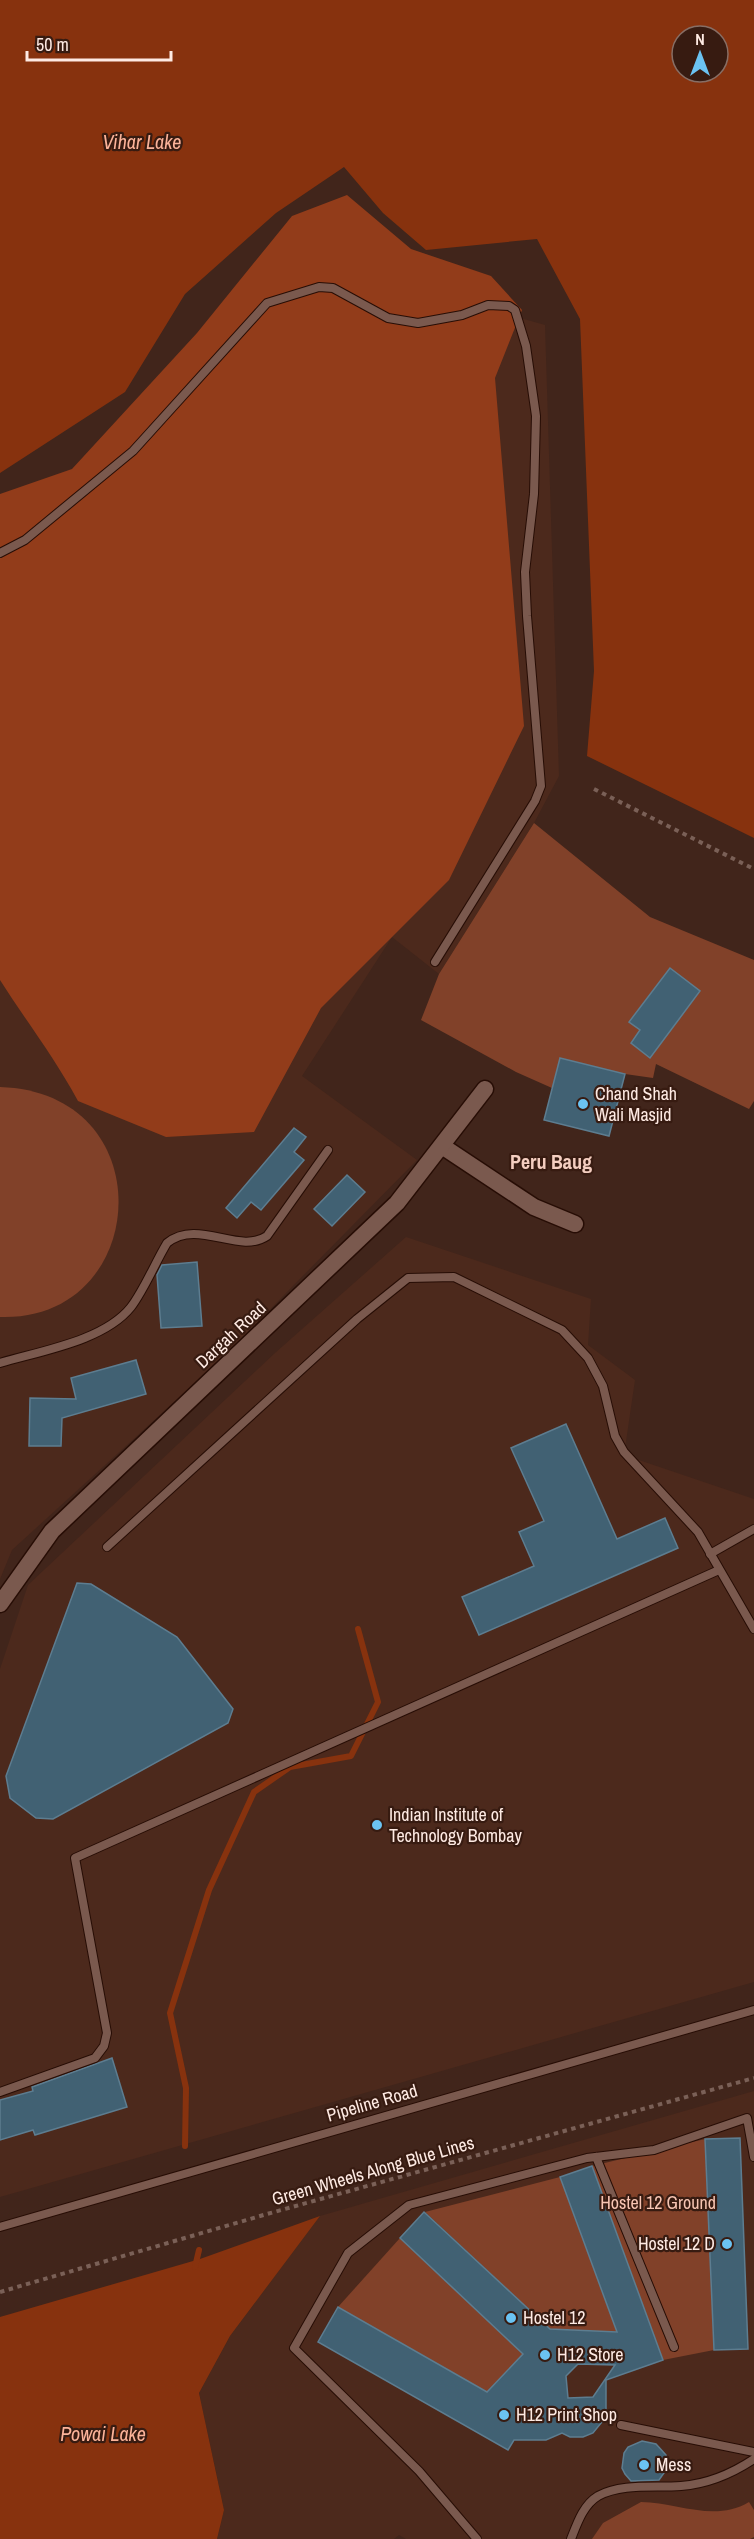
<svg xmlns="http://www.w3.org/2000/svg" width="754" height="2539" viewBox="0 0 754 2539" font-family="'Archivo Narrow',sans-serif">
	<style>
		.built { fill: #4c291c }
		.green { fill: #814129 }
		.forest { fill: #923c1a }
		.water { fill: #87320e; fill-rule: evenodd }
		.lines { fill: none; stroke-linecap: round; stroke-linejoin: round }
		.stream { stroke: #87320e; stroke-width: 6 }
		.building { fill: #416173; stroke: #5d7d90; stroke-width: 1.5; fill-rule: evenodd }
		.service-casing { stroke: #270d05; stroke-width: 10 }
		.minor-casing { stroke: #270d05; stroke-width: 19 }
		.path { stroke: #7a6057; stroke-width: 4; stroke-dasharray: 4.5 4.5; stroke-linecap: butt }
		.service { stroke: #7a594e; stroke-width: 8 }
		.minor { stroke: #7a594e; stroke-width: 16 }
		.poi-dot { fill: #6bc3f2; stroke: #371b11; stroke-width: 2 }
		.labels { text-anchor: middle; stroke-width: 4.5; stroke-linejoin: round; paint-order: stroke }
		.poi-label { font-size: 18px; fill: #feeae3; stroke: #371b11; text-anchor: start }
		.street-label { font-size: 18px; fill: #feeae3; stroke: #371b11 }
		.park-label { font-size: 18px; fill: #f7c5b3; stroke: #371b11 }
		.water-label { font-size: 20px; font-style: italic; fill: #fcb399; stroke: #371b11 }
		.neighbourhood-label { font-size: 20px; font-weight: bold; fill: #f4cec0; stroke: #371b11 }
	</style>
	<rect width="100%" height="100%" fill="#41251b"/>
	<g class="built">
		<polygon points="362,273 545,325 559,776 534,823 439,974 392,937 302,1076 417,1160 219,1361 12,1550 0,1579 0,535"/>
		<polygon points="406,1237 591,1299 588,1345 635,1380 624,1455 754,1499 754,1982 0,2197 0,1669 28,1585 275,1353"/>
		<polygon points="754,2091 754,2539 406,2539 399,2535 394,2539 217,2539 224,2510 199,2393 230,2336 320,2216"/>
	</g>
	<g class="green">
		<polygon points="534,823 650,917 754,960 754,1101 749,1109 656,1064 653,1078 625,1074 552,1088 516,1072 421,1020 439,974"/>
		<path d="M0 1087C165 1092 151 1322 0 1317Z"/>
		<polygon points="705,2139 714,2350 663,2360 592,2166"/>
		<polygon points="560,2177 617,2332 550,2329 425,2212"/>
		<polygon points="400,2238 523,2354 487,2392 338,2307"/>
		<path d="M641 2502C677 2502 714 2523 749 2502L754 2510V2537L750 2539H592L603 2523Z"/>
	</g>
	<path class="forest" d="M347 195 411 249 491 276 522 310 495 378 524 726 449 880 321 1008 254 1132 166 1137 78 1101C55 1058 26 1021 0 980V494L72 469 197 333 292 216Z"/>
	<g class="water">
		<path d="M0 0H754V838L587 756 594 671 580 319 537 239 426 250 383 213 344 167 276 213 185 294 125 392 0 473ZM682 36H718V72H682Z"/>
		<polygon points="320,2216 230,2336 199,2393 224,2510 217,2539 0,2539 0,2317 200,2259"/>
	</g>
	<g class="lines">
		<g class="stream">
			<polyline points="185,2146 186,2088 170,2013 209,1890 254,1792 290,1767 351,1756 378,1702 358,1629"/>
			<polyline points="195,2267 199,2250"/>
		</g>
	</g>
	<g class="building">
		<polygon points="670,968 700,991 650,1058 631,1043 640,1030 629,1022"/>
		<polygon points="560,1058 625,1074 609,1136 544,1120"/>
		<polygon points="294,1128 306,1137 294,1152 304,1160 261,1210 251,1202 237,1218 226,1208"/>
		<polygon points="347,1175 365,1192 332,1226 314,1209"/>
		<polygon points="197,1262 202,1326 161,1328 157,1275 162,1265"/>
		<polygon points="136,1360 146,1394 62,1418 61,1446 29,1446 30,1398 76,1399 71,1378"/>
		<polygon points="566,1424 617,1539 665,1518 678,1548 479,1635 462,1597 534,1566 519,1532 544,1521 511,1448"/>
		<polygon points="77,1583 91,1584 177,1637 233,1709 228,1723 53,1819 36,1818 10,1798 6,1776"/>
		<polygon points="112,2058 127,2107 35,2135 33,2130 0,2140 0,2100 33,2091 32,2087"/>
		<polygon points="740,2138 748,2349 714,2350 705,2139"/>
		<path d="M592 2166 663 2360 606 2380V2417L593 2433 583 2437H570L562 2433 546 2440H514L508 2450 318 2342 338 2307 487 2392 523 2354 400 2238 424 2212 550 2329 617 2332 560 2177ZM578 2364 615 2365 593 2397 568 2398 566 2376Z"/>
		<polygon points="642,2441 656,2444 666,2455 666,2470 659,2480 631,2481 625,2474 622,2468 624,2453 628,2447"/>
	</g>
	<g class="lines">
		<defs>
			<g id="service">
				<polyline points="0,553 25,540 133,451 267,303 319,287 333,288 388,318 418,323 462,315 488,305 509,306 515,310 526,346 536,416 534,494 525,572 527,616 541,786 535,801 435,962"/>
				<path d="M0 1363C40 1351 104 1341 131 1307 144 1290 155 1263 167 1243 198 1218 239 1255 267 1236L328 1150"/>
				<polyline points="107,1547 357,1319 408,1278 454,1277 562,1330 588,1358 603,1386 615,1436 624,1452 698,1532 754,1629"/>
				<polyline points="710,1554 754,1529"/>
				<polyline points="0,2092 95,2058 104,2046 107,2033 75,1858 719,1570"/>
				<polyline points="596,2157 674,2347"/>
				<polyline points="0,2227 754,2010"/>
				<polyline points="621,2425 754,2452"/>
				<polyline points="477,2539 419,2471 294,2348 348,2253 409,2205 587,2158 654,2150 747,2118 754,2157"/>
				<path d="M571 2539C577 2524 583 2505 598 2496 622 2483 654 2488 681 2486 707 2484 733 2473 754 2459"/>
			</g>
			<g id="minor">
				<polyline points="442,1146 534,1207 575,1224"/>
				<polyline points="0,1604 52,1531 397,1203 485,1089"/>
			</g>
		</defs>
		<use href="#service" class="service-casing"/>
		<use href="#minor" class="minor-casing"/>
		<g class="path">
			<polyline points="594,789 754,869"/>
			<polyline points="0,2292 267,2214 754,2078"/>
		</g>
		<use href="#service" class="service"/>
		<use href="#minor" class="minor"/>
	</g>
	<g class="poi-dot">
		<circle cx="583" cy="1104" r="6"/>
		<circle cx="377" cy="1825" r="6"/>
		<circle cx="727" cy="2244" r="6"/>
		<circle cx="511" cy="2318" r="6"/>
		<circle cx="545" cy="2355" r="6"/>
		<circle cx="504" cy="2415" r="6"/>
		<circle cx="644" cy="2465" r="6"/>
	</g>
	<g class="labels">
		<g class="poi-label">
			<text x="595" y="1100">Chand Shah<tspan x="595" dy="21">Wali Masjid</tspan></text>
			<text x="389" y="1821">Indian Institute of<tspan x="389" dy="21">Technology Bombay</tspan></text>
			<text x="715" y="2250" text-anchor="end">Hostel 12 D</text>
			<text x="523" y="2324">Hostel 12</text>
			<text x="557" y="2361">H12 Store</text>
			<text x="516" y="2421">H12 Print Shop</text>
			<text x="656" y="2471">Mess</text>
		</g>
		<g class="street-label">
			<text transform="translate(231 1335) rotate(-43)" y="6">Dargah Road</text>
			<text transform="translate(372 2103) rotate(-16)" y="6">Pipeline Road</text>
			<text transform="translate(373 2171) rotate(-16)" y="6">Green Wheels Along Blue Lines</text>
		</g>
		<g class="park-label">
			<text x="658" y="2209">Hostel 12 Ground</text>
		</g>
		<g class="water-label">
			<text x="142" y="149">Vihar Lake</text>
			<text x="103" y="2441">Powai Lake</text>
		</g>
		<g class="neighbourhood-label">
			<text x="551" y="1169">Peru Baug</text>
		</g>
	</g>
	<g transform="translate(700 54)"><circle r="28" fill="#371b11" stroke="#876e65" stroke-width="1.5"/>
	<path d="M0-4.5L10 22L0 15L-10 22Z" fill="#6bc3f2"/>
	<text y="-9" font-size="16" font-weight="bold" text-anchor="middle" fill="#feeae3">N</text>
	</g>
	<path d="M27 51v9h144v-9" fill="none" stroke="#feeae3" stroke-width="3"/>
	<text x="36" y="51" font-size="18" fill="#feeae3" stroke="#371b11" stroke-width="4.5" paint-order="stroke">50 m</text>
</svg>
